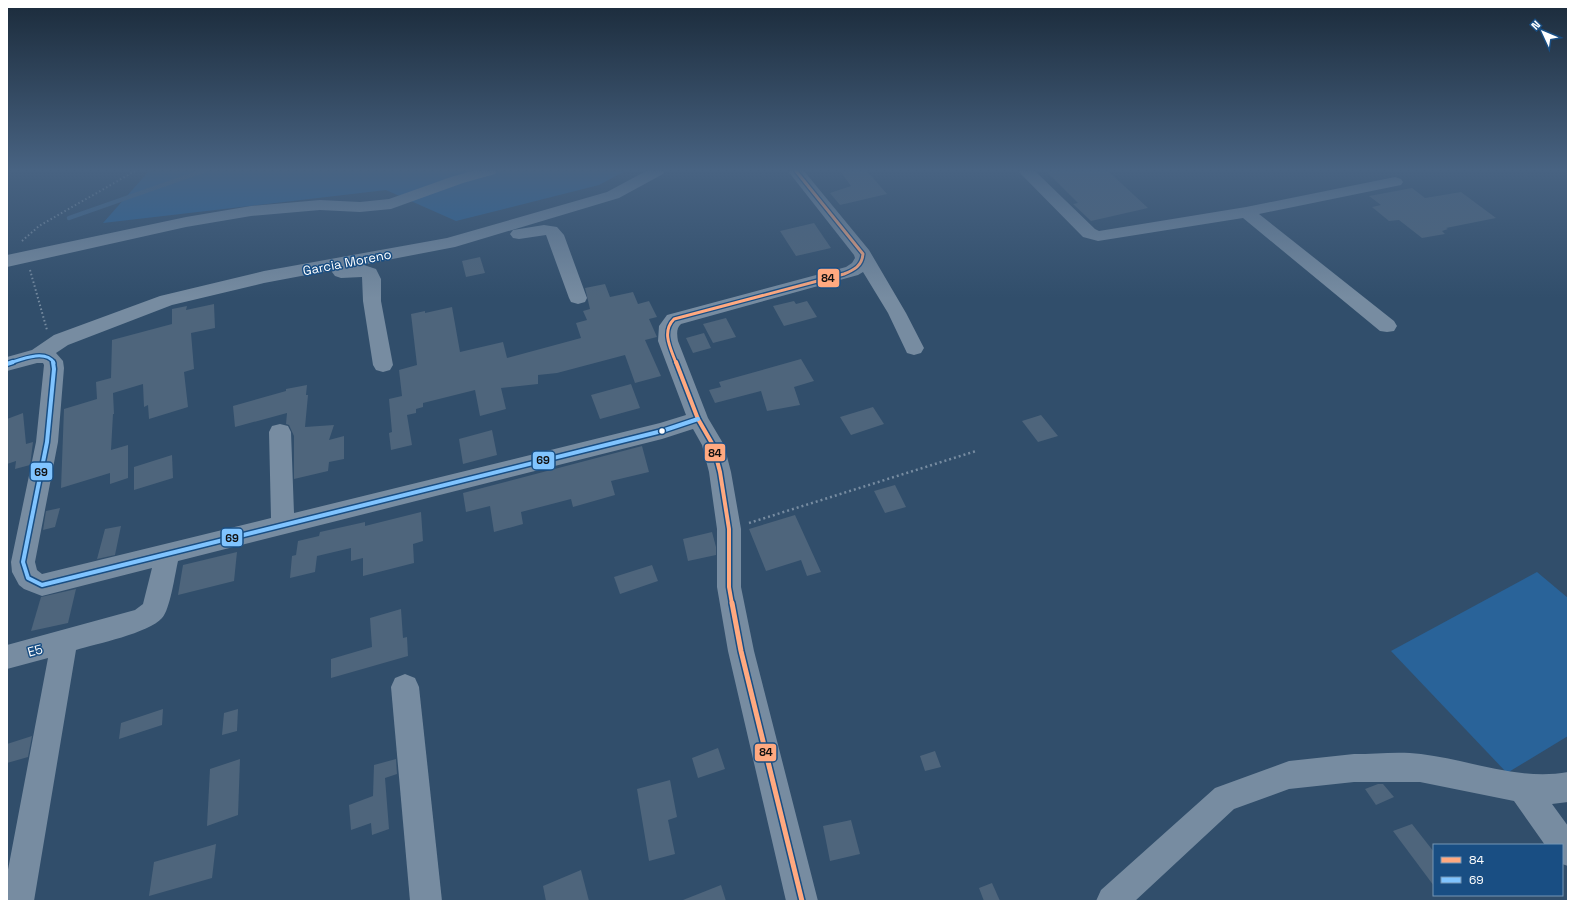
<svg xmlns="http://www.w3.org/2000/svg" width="1575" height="908" viewBox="0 0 1575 908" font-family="'Space Grotesk',sans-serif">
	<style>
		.green { fill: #296399 }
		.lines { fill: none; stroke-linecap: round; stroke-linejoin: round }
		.stream { stroke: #40678d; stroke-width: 4.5 }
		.building { fill: #4e657c }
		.path-far1 { stroke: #778ca1; stroke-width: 2; stroke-dasharray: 1.5 2.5; stroke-linecap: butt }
		.path { stroke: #778ca1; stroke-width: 2.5; stroke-dasharray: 2 3; stroke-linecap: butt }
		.minor { fill: #778ca1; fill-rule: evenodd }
		.bus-1-far2-casing { stroke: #194e83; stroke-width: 5.5 }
		.bus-1-far1-casing { stroke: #194e83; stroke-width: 7 }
		.bus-1-casing { stroke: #194e83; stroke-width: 8 }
		.bus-2-far1-casing { stroke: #194e83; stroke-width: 5.5 }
		.bus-2-casing { stroke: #194e83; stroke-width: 7 }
		.bus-1-far2 { stroke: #ffa980; stroke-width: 3 }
		.bus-1-far1 { stroke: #ffa980; stroke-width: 4 }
		.bus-1 { stroke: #ffa980; stroke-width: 5 }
		.bus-2-far1 { stroke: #80c4ff; stroke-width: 3 }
		.bus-2 { stroke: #80c4ff; stroke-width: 4 }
		.bus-dot { fill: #fff; stroke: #194e83; stroke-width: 1.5 }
		.labels { text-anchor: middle; stroke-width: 3; stroke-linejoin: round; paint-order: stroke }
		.street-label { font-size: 13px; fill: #fff; stroke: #194e83 }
		.line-badge { stroke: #194e83; stroke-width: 1.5 }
		.pale-badge-label { font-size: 11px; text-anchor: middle; font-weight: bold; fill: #111 }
	</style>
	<rect width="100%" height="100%" fill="#314e6b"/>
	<g class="green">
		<polygon points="149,171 625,171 599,185 456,221 386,190 103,223"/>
		<polygon points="1537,572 1568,598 1568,736 1507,773 1391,651"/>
	</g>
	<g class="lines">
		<polyline class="stream" points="69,218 203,171"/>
	</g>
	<g class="building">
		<polygon points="840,171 867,171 887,194 840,205 830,193 851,186"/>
		<polygon points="1046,171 1108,171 1148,208 1091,221 1073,204 1078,203"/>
		<polygon points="1412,188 1425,198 1461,192 1496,218 1446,228 1448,229 1442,231 1445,234 1422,238 1399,220 1389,221 1372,207 1381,205 1369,196"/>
		<polygon points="814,223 831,248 796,256 780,231"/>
		<polygon points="480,257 485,273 466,277 462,261"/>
		<polygon points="605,284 610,297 633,292 638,304 649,301 657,317 649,319 657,337 645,340 661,376 635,383 625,355 557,373 538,375 538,384 501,388 506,409 480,416 475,390 423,403 423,407 416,409 416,413 407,415 412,445 391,450 389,433 392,432 389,399 402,396 399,370 417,365 411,314 425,311 425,313 452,307 460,352 503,342 507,358 581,338 576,323 587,320 583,311 590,309 585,288"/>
		<polygon points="794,301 796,304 807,301 817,317 784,326 773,306"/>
		<polygon points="214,304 215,328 191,333 194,369 184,372 188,407 149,419 148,405 144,407 143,384 113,393 114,414 113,414 111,450 128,445 128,478 110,484 110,473 61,488 64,409 97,399 96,382 111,378 112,340 172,324 172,309 187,306 186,310"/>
		<polygon points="726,318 736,337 713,343 703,324"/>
		<polygon points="704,333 711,348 693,353 686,338"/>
		<polygon points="801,359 814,381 794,387 800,405 767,411 761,391 715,403 709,390 721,387 719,382"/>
		<polygon points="631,384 640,408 600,419 591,395"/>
		<polygon points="307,385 306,395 308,395 305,427 334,425 329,440 344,436 344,459 329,462 328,471 294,479 294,436 289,425 286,424 287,413 235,427 233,406 286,391 286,389"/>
		<polygon points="873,407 884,424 851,435 840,417"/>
		<polygon points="23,413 26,444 33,442 31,458 30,465 15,469 16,461 7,464 7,419"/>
		<polygon points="1041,415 1058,436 1038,442 1022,421"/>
		<polygon points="492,430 497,455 463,464 459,439"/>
		<polygon points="642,446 649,472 611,481 615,495 573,507 571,499 521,512 523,524 494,532 490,506 466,512 463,493"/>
		<polygon points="172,455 173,478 134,490 134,467"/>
		<polygon points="895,485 906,507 885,513 874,491"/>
		<polygon points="60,508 55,527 43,530 46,511"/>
		<polygon points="421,512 423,541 413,544 414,563 363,576 363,558 351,561 351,548 317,556 315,572 290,578 292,556 296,555 298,541 319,536 320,532 365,522 365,526"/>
		<polygon points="795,515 821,572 807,576 801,560 766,571 749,529"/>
		<polygon points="121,526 115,555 97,559 105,529"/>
		<polygon points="712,532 716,547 716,555 688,561 683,539"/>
		<polygon points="237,552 234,581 178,595 183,565"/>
		<polygon points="652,565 658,581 620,594 614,577"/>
		<polygon points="76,589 68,623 31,631 41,597"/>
		<polygon points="401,609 403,638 407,637 408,656 331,678 331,659 372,647 370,618"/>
		<polygon points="163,709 162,725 119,739 121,723"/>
		<polygon points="238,709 237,731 222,735 224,713"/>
		<polygon points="32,736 28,757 7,763 7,744"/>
		<polygon points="718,748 725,769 698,778 692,758"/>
		<polygon points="935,751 941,767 925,771 920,756"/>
		<polygon points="240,759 238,815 207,826 210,769"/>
		<polygon points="396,759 397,774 385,778 389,829 372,835 371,823 351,830 349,805 373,796 374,765"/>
		<polygon points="670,780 677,817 668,820 675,854 649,861 637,789"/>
		<polygon points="1378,784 1383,784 1394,797 1376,805 1365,789"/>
		<polygon points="851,820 860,854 830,861 823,826"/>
		<polygon points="1412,824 1434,852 1434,886 1393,831"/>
		<polygon points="216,844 212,878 149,896 154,862"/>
		<polygon points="581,870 589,901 546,901 543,886"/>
		<polygon points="992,883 1000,901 984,901 979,888"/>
		<polygon points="721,885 726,901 683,901 683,900"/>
	</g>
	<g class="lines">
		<g class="path-far1">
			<polyline points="22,241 39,226 135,171"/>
			<polyline points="30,270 47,330"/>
		</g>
		<polyline class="path" points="749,523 976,451"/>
		<g class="minor">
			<polygon points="472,171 497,171 495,174 463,183 391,209 360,212 320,210 251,216 186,227 7,267 7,255 186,217 251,206 320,200 360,202 389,199 451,177"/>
			<path d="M646 171H665L663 174 619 198 455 247 356 266 364 265 376 269 381 279V301L393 365 390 370 383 372 376 370 373 365 363 301 362 277 341 278 335 276 332 272 333 270 264 283 172 305 68 345 56 353 63 361 64 368 58 442 35 562 37 570 42 574 271 518 269 432 272 426 280 424 288 426 291 432 294 513 660 423 686 415 658 341 659 326 667 315 846 267 852 263 855 258 854 255 788 171H804L869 250 906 313 924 348 921 353 914 355 907 353 888 313 863 272 858 275 681 324C676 328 677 335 678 341L708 418 724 445 731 472 741 529V587L754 651 818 901H786L728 651 717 587V529L709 472 702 445 693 429 662 439 178 561C175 574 170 610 162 618 149 633 96 644 76 650L34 901H7V875L48 658 7 669V645L135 610 143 604 152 568 42 596 24 589 19 585 12 572 11 562 36 442 44 365 43 363H37L7 371V357L32 350 54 335 160 296 264 271 447 238 607 192Z"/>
			<polygon points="1018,171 1035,171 1095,229 1099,231 1246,207 1395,177 1401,179 1403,182 1401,185 1259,214 1394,321 1397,326 1394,331 1387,332 1380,331 1243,218 1098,241 1083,237"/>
			<polygon points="544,225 557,227 564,235 587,298 585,302 578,304 571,302 569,298 546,235 519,239 513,238 510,234 513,230"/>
			<polygon points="405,674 415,678 419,687 442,901 410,901 391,687 395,678"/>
			<path d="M1354 754C1376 754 1399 751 1421 754 1470 760 1519 781 1568 772V802L1552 804 1568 826V866L1562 864V845H1545L1514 801 1420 782H1354L1289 789 1234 809 1135 901H1096L1101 890 1215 788 1289 761Z"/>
		</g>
		<defs>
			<path id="bus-1-far2" d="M676 363C671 349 661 332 674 319L844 274C854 270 862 266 863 254L796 171"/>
			<polyline id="bus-1-far1" points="676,362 698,419 713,445 720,472 729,529 729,587 732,604"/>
			<polyline id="bus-1" points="732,603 741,651 802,901"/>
			<path id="bus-2-far1" d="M10 363C22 359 46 349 54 363"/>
			<g id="bus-2">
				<polyline points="53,362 54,369 47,442 23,562 28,578 42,585 662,431 698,419"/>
				<polyline points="7,364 13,362"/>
			</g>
		</defs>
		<use href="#bus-1-far2" class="bus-1-far2-casing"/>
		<use href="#bus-1-far1" class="bus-1-far1-casing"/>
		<use href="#bus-1" class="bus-1-casing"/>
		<use href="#bus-2-far1" class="bus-2-far1-casing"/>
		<use href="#bus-2" class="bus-2-casing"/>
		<use href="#bus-1-far2" class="bus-1-far2"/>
		<use href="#bus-1-far1" class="bus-1-far1"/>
		<use href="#bus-1" class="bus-1"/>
		<use href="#bus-2-far1" class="bus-2-far1"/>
		<use href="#bus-2" class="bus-2"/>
	</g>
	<linearGradient id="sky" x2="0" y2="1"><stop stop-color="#1b2b3b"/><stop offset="0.57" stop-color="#486382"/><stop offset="1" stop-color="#486382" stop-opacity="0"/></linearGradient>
	<rect width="1575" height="298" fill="url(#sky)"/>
	<circle class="bus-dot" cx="662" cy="431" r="3.5"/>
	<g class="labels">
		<g class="street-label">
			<text transform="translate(347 262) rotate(-11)" y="5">Garcia Moreno</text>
			<text transform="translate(35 650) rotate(-15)" y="5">E5</text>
		</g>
	</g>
	<g class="line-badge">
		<rect x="817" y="268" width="23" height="20" rx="4" fill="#ffa980"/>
		<rect x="704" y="443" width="22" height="19" rx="4" fill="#ffa980"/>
		<rect x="532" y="451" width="23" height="19" rx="4" fill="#80c4ff"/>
		<rect x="30" y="462" width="23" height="19" rx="4" fill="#80c4ff"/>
		<rect x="221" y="528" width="22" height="19" rx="4" fill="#80c4ff"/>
		<rect x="754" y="743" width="23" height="19" rx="4" fill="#ffa980"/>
	</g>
	<g class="pale-badge-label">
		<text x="828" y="282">84</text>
		<text x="715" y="457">84</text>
		<text x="543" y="464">69</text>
		<text x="41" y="476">69</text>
		<text x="232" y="542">69</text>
		<text x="766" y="756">84</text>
	</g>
	<rect width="1575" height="908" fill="none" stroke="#ffffff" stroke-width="16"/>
	<rect x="1433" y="844" width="130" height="52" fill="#194e83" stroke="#7595b5"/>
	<rect x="1441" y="857" width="20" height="6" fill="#ffa980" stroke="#7595b5"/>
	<text x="1469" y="864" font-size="12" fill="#ffffff">84</text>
	<rect x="1441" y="877" width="20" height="6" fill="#80c4ff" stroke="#7595b5"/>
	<text x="1469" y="884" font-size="12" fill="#ffffff">69</text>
	<g transform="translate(1543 32) rotate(314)" stroke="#194e83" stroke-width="3" paint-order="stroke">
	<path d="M0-3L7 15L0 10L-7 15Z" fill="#ffffff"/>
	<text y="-6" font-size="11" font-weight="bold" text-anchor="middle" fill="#ffffff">N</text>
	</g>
</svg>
